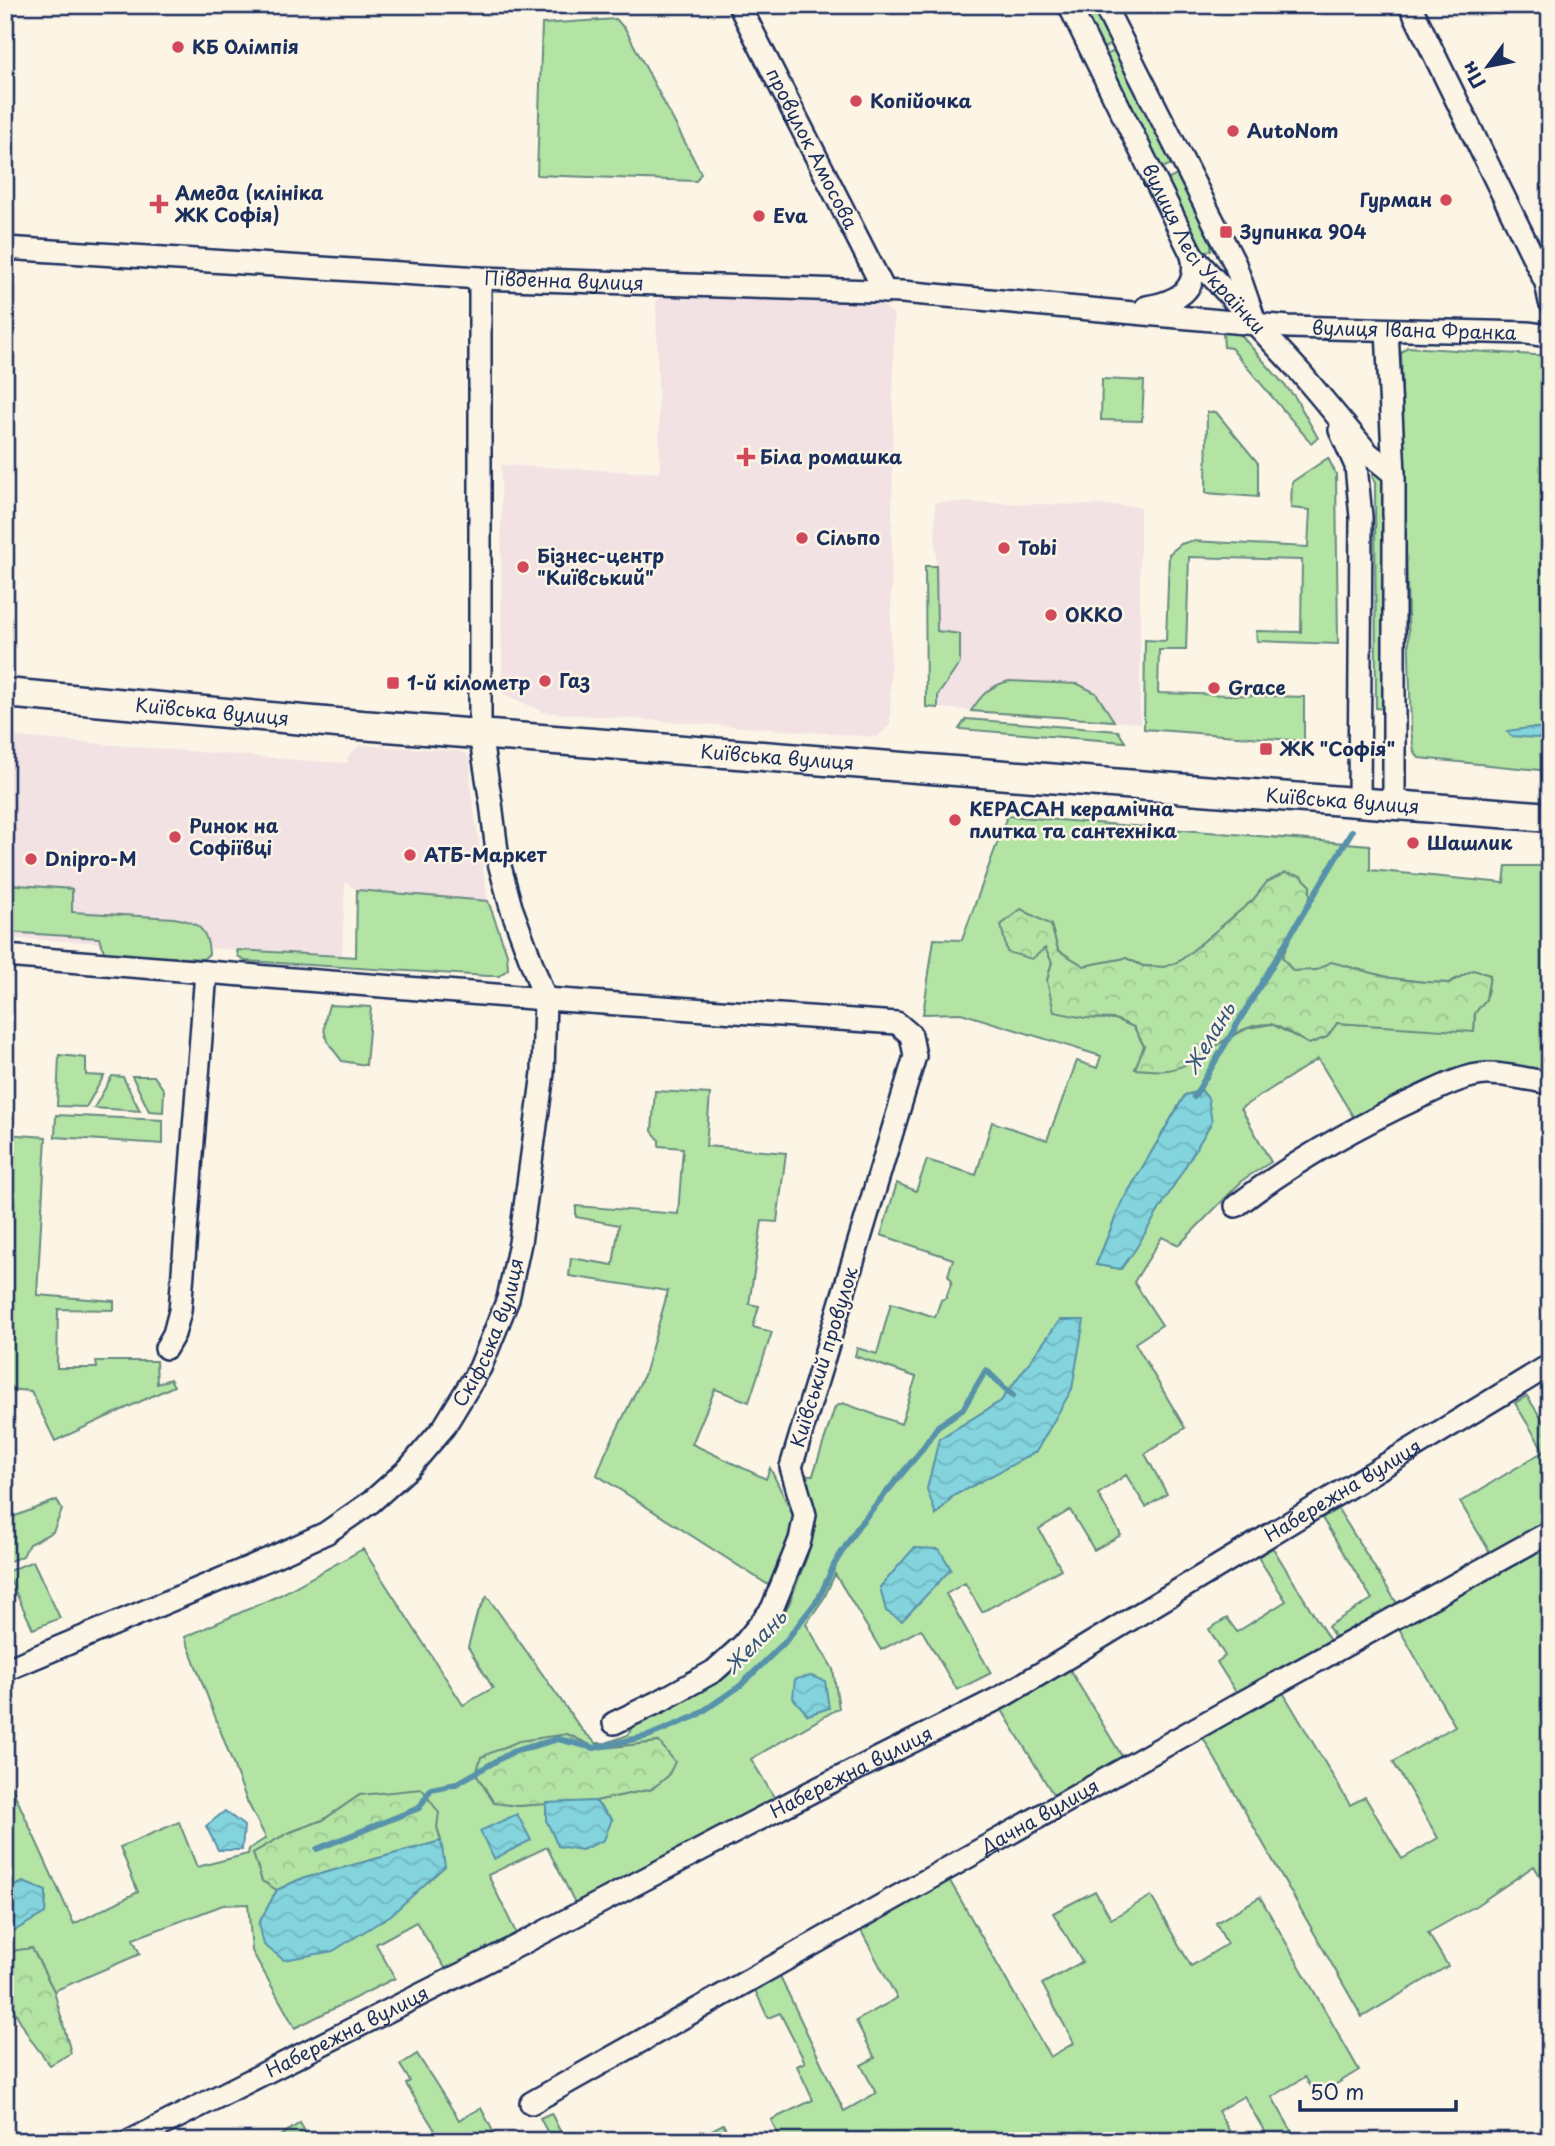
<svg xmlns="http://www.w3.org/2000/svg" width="1555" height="2146" viewBox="0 0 1555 2146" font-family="'Playpen Sans',sans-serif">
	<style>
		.built { fill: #f2e2e4 }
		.green { fill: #b3e4a4; stroke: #678a81; stroke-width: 2; fill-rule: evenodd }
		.forest { fill: url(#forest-crowns); stroke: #678a81; stroke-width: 2 }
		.water { fill: url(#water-waves); stroke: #5992aa; stroke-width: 2 }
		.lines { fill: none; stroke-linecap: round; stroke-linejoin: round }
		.stream { stroke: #5992aa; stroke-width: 6 }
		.street-casing { stroke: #1b2f5e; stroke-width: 26 }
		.secondary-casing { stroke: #1b2f5e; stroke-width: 33 }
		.street { stroke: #fcf5e5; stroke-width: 21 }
		.secondary { stroke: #fcf5e5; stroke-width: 28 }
		.poi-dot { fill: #d1495b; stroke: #fcf5e5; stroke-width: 2.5 }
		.labels { text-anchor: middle; stroke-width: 5; stroke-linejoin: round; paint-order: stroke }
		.poi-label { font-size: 19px; font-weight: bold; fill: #1b2f5e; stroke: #fcf5e5; text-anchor: start }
		.street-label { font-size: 19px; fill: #1b2f5e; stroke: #fcf5e5 }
		.water-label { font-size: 21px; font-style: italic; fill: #35587e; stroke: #fcf5e5 }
	</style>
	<defs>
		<pattern id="forest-crowns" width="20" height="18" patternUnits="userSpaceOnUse" patternTransform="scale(1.75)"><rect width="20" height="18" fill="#b3e4a4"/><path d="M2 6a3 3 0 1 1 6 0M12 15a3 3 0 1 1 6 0" fill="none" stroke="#99c490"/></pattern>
		<pattern id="water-waves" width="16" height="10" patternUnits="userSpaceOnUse" patternTransform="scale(1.75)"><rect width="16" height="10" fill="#83d4dd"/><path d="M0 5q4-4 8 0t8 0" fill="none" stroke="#71b6c0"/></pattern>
	</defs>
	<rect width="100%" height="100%" fill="#fcf5e5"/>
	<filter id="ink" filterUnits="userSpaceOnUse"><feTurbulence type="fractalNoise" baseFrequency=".0143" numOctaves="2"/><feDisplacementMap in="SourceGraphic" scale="14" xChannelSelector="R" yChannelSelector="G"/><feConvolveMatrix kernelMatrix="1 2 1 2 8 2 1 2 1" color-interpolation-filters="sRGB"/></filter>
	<g filter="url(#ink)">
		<g class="built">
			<polygon points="663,295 880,303 894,314 890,725 877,737 543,712 502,693 501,465 660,473 656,301"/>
			<polygon points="935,502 1140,506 1140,723 938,708"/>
			<polygon points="5,736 310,761 347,763 348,756 359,745 458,751 467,754 470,760 471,792 488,901 357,890 345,882 342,955 5,938"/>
		</g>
		<g class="green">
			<polygon points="1078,5 1094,5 1112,43 1100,50"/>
			<polygon points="616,19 626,30 701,173 696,181 537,175 542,24"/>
			<polygon points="1116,50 1173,163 1159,170 1102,57"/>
			<polygon points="1179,174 1212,240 1211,250 1204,252 1197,248 1165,181"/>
			<polygon points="1223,333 1239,333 1295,397 1318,438 1311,443 1231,348 1224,347"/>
			<polygon points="1407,347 1550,356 1550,771 1419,758 1414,752 1411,730 1401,353"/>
			<polygon points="1102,379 1144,381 1142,421 1101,420"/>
			<polygon points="1207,412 1216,412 1258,463 1258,497 1206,493"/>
			<polygon points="1328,458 1336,474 1338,644 1257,641 1256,631 1301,632 1302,560 1189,557 1186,650 1159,650 1158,693 1304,697 1304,741 1144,729 1145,640 1166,641 1169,554 1181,544 1191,541 1308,547 1310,510 1291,508 1292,482"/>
			<polygon points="1375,471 1382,474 1384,484 1387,709 1376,708 1375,483 1372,476"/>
			<polygon points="925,566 936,566 937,631 960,634 960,663 938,695 938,708 926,707"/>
			<path d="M1009 681 1078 684 1096 693 1114 721 971 711C982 694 990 686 1009 681Z"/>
			<polygon points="966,719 1118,731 1125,742 959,729"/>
			<path d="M1007 816 1370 845V870L1504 883 1506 866H1547L1545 976H1550V1072L1474 1068 1438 1077 1354 1118 1318 1059 1241 1108 1271 1162 1244 1179 1179 1245 1162 1237 1134 1282 1162 1325 1135 1343 1185 1428 1145 1454 1167 1494 1146 1507 1126 1475 1098 1494 1121 1535 1094 1550 1070 1510 1039 1529 1061 1569 982 1612 965 1583 946 1594 991 1673 957 1690 921 1629 881 1650 835 1574 824 1598 806 1624 833 1669 839 1708 751 1759 777 1802 576 1905 547 1847 488 1875 518 1937 449 1974 416 1922 376 1944 395 1978 295 2028 252 1951 248 1904 223 1905 133 1939 140 1954 54 1991 32 1948 5 1952V1936L45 1913 46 1892 23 1882 5 1891V1773L74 1924 138 1892 120 1847 179 1822 197 1867 248 1854 249 1849 266 1838 247 1801 185 1637 280 1595 363 1549 463 1705 493 1688 468 1647 477 1614 487 1596 582 1730 596 1743H606L628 1735 637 1721 707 1688 726 1677 772 1632 789 1604 807 1557 815 1525 807 1475H813L835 1407 843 1403 901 1424 916 1377 855 1356 857 1348 877 1354 891 1303 935 1317 941 1300 946 1298 952 1281 948 1275 953 1259 881 1235 897 1183 916 1191 927 1160 976 1175 992 1122 1047 1140 1077 1061 1097 1068 1101 1056 961 1013 923 1014 934 939 962 940ZM1267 882 1310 899 1297 922 1282 957 1293 971 1317 970 1331 962 1391 978 1424 982 1449 983 1473 970 1490 975 1486 999 1475 1013 1474 1031 1337 1023 1327 1037 1309 1044 1272 1024 1248 1028 1168 1070 1136 1069 1144 1046 1134 1027 1115 1019 1085 1018 1047 981 1052 962 1045 948 1051 925 1058 950 1084 966 1126 958 1143 966 1165 967 1180 961 1253 900ZM1202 1091 1121 1269 1096 1265 1121 1204 1185 1095ZM1060 1320 1036 1451 953 1496 936 1515 939 1439 1001 1401ZM567 1734 592 1746 604 1748 659 1742 652 1789 595 1801 612 1819 546 1820V1803L518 1806ZM360 1795 437 1827 441 1841 259 1923 277 1890 262 1881 253 1853 288 1833 323 1820Z"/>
			<path d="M5 884 72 889V912L174 918C198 922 208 929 209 954L203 959 105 954 99 938 5 932Z"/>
			<polygon points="357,890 488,901 507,954 508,969 499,976 488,976 245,961 238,956 237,950 356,957"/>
			<path d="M329 1005 371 1007 366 1065 342 1061C324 1038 320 1034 329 1005Z"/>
			<polygon points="59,1055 86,1058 86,1075 104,1076 86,1107 57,1106"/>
			<polygon points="112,1076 123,1077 140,1111 94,1108"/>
			<polygon points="132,1076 154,1076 164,1090 163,1112 149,1111"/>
			<polygon points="655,1091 710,1094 706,1146 786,1153 777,1222 762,1221 749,1304 759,1306 753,1327 772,1332 749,1402 715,1389 692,1444 766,1479 770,1468 795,1519 770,1586 597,1475 605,1454 644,1375 668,1291 569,1276 571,1258 613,1265 619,1225 576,1217 576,1206 678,1214 683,1148 659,1146 659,1140 652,1131"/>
			<polygon points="56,1115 163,1120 163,1144 55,1137"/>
			<polygon points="5,1134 46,1137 37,1295 114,1301 114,1310 58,1309 57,1368 97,1368 96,1361 156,1361 157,1384 170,1379 174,1386 55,1441 31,1391 5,1389"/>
			<polygon points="1527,1396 1550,1432 1550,1523 1491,1554 1460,1502 1544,1451 1515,1403"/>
			<polygon points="57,1500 62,1510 53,1532 29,1544 23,1556 5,1563 5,1520"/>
			<polygon points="1338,1509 1398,1605 1336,1639 1328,1626 1372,1599 1322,1518"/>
			<polygon points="1550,1543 1550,1893 1534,1866 1477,1905 1428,1933 1448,1966 1362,2017 1202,1736 1281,1689 1350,1805 1365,1797 1402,1859 1438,1838 1393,1762 1455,1726 1397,1625"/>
			<polygon points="1273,1548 1330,1641 1237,1694 1217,1662 1225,1656 1209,1629 1227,1618 1237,1632 1286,1601 1258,1557"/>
			<polygon points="33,1561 60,1618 33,1629 6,1572"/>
			<polygon points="1070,1670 1126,1763 1057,1801 1002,1710"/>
			<polygon points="946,1874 1050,2057 1074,2043 1042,1984 1082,1962 1053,1913 1095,1891 1111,1919 1151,1896 1191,1966 1227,1944 1216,1923 1260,1897 1359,2070 1317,2096 1305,2077 1272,2097 1294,2135 1285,2141 1270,2141 1244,2096 1218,2111 1235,2141 781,2141 771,2120 813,2100 797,2066 805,2062 780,2013 768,2018 754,1988 779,1974 844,2111 876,2093 861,2065 875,2058 856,2021 897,1998 858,1925"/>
			<polygon points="417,2054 459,2120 481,2108 498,2141 421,2141 436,2132 406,2084 410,2081 400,2065"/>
			<polygon points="551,2113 565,2141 552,2141 540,2118"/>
			<polygon points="300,2123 311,2141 273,2141"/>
			<polygon points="723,2124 732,2141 691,2141"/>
		</g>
		<g class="forest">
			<path d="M1285 873 1301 876 1310 885V899L1297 922 1282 957 1293 971 1317 970 1331 962 1391 978 1424 982 1449 983 1473 970 1490 975 1486 999 1475 1013 1474 1032 1337 1023 1327 1037 1309 1044C1299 1039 1279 1025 1270 1024 1232 1022 1203 1066 1167 1070 1157 1072 1145 1069 1135 1069L1144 1046 1134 1027 1115 1019 1085 1018 1054 1012 1047 981 1052 962 1045 948 1032 959 1007 952 1001 925 1021 909 1051 925 1058 950 1084 966 1126 958 1143 966 1165 967 1180 961 1253 900 1267 882Z"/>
			<polygon points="567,1734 592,1746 604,1748 659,1742 675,1762 668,1776 652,1789 595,1801 518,1806 494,1803 476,1774 481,1757 519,1741"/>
			<polygon points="422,1789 439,1813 437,1827 441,1841 298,1880 277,1890 262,1881 253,1853 288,1833 323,1820 360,1795"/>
			<polygon points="32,1948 54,1991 71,2053 50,2065 31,2040 10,2003 5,2001 5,1952"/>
		</g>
		<g class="water">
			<polygon points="1529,728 1550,728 1550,739 1511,736 1507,731"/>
			<polygon points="1202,1091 1208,1098 1212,1122 1135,1250 1121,1269 1096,1265 1121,1204 1185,1095"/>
			<polygon points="1060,1320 1084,1320 1072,1389 1036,1452 953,1496 936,1515 927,1489 939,1439 1001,1401"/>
			<polygon points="914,1548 939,1549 951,1569 902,1621 886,1611 880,1587"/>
			<polygon points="811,1676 825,1681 829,1708 808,1715 793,1698 795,1679"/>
			<polygon points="595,1801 612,1819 604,1840 582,1850 558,1846 546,1820 546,1803"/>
			<polygon points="225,1811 244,1826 242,1850 218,1850 206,1826"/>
			<polygon points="517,1814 531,1840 494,1859 480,1831"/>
			<polygon points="441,1841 445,1866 391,1915 333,1951 284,1960 264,1945 259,1923 277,1890 298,1880"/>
			<polygon points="23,1882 46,1891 45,1913 5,1936 5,1891"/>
		</g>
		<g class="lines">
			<g class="stream">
				<polyline points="1194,1097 1352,831"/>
				<polyline points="317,1849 419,1808 431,1789 456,1784 512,1752 558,1739 594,1748 648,1736 696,1716 740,1686 785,1642 819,1598 835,1563 859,1525 920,1452 938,1426 963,1409 986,1370 1013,1396"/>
			</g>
			<defs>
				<g id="street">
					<path id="s1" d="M739 5 885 292"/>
					<path id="s2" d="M1069 5 1192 255 1300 372 1368 453 1394 474"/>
					<polyline points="1104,5 1235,264 1253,316"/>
					<polyline points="1410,5 1546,283 1550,302"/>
					<path id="s3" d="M5 248 480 278 902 292 1289 327 1527 333 1550 336"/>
					<path d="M1146 307C1177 302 1200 290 1192 255"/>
					<polyline points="1387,330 1394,474 1394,805"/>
					<polyline points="1340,430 1356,466 1361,517 1359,802"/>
					<polyline points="5,956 545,999 897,1023 911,1035 915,1056 791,1467 805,1515 800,1540 772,1609 743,1645 714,1671 662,1700 614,1723"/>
					<path d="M1236 1206C1293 1162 1355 1127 1420 1097 1440 1088 1464 1075 1486 1074 1503 1073 1532 1080 1550 1083"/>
					<polyline points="166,1348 174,1334 180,1311 206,972"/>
					<path id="s4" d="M5 1670 269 1559 326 1533 371 1502 409 1468 444 1427 480 1368 508 1299 520 1243 543 1073 545 999 511 907 498 859 491 803 480 734V278"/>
					<path id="s5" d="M531 2103 1241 1703 1550 1532"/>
					<path id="s6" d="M130 2141 521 1944 811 1792 1003 1696 1070 1656 1550 1365"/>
				</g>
				<g id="secondary">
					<path id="s7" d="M5 693 348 724 1550 817"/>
				</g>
			</defs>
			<use href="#street" class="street-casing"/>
			<use href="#secondary" class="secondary-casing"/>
			<use href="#street" class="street"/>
			<use href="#secondary" class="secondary"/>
		</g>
	</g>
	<g class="poi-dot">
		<circle cx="178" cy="47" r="7"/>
		<circle cx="856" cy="101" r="7"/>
		<circle cx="1233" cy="131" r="7"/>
		<circle cx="1446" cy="200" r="7"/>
		<path d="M155.5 193.5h7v7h7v7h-7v7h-7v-7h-7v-7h7z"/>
		<circle cx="759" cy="216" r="7"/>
		<rect x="1219" y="225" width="14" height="14" rx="3.5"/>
		<path d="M742.5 446.5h7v7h7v7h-7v7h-7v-7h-7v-7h7z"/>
		<circle cx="802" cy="538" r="7"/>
		<circle cx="1004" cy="548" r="7"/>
		<circle cx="523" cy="567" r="7"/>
		<circle cx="1051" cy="615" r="7"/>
		<circle cx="545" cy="681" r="7"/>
		<rect x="386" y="676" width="14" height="14" rx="3.5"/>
		<circle cx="1214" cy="688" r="7"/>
		<rect x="1259" y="742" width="14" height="14" rx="3.5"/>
		<circle cx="955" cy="820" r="7"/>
		<circle cx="175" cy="837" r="7"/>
		<circle cx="1413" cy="843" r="7"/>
		<circle cx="410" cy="855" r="7"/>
		<circle cx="31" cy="859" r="7"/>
	</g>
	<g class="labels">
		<g class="poi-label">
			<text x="192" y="54">КБ Олімпія</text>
			<text x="870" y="108">Копійочка</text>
			<text x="1247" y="138">AutoNom</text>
			<text x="175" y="200">Амеда (клініка<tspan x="175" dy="22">ЖК Софія)</tspan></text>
			<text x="1432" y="207" text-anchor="end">Гурман</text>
			<text x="773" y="223">Eva</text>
			<text x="1240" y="239">Зупинка 904</text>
			<text x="760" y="464">Біла ромашка</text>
			<text x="816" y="545">Сільпо</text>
			<text x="1018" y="555">Tobi</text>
			<text x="537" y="563">Бізнес-центр<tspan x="537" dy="22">"Київський"</tspan></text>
			<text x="1065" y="622">OKKO</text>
			<text x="559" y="688">Газ</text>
			<text x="407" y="690">1-й кілометр</text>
			<text x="1228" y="695">Grace</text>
			<text x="1280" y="756">ЖК "Софія"</text>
			<text x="969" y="816">КЕРАСАН керамічна<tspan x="969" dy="22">плитка та сантехніка</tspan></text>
			<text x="189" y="833">Ринок на<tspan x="189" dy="22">Софіївці</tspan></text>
			<text x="1427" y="850">Шашлик</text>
			<text x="424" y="862">АТБ-Маркет</text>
			<text x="45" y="866">Dnipro-M</text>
		</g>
		<g class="street-label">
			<text dy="7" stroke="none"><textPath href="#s1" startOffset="161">провулок Амосова</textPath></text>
			<text dy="7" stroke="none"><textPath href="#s2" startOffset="280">вулиця Лесі Українки</textPath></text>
			<text dy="7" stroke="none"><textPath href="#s3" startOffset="560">Південна вулиця</textPath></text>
			<text dy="7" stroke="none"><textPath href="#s3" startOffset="1412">вулиця Івана Франка</textPath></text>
			<text dy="7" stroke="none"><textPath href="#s7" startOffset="208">Київська вулиця</textPath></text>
			<text dy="7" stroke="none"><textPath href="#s7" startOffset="775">Київська вулиця</textPath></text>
			<text dy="7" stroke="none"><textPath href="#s7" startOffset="1342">Київська вулиця</textPath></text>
			<text dy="7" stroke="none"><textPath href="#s4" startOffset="614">Скіфська вулиця</textPath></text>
			<text transform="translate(824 1357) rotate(-73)" y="7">Київський провулок</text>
			<text dy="7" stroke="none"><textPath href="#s6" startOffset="1377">Набережна вулиця</textPath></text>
			<text dy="7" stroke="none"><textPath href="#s6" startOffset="810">Набережна вулиця</textPath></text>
			<text dy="7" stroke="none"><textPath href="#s5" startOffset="584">Дачна вулиця</textPath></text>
			<text dy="7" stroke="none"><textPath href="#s6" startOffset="243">Набережна вулиця</textPath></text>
		</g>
		<g class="water-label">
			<text transform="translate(1210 1038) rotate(-59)" y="7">Желань</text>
			<text transform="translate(756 1642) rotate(-46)" y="7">Желань</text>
		</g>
	</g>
	<rect width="1555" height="2146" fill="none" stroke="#fcf5e5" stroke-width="28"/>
	<rect x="14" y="14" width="1527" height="2118" fill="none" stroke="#1b2f5e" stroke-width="2.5" filter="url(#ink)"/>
	<g transform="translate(1488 66) rotate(238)" stroke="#fcf5e5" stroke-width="5" paint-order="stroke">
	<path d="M0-5L12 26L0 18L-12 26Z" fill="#1b2f5e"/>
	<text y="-10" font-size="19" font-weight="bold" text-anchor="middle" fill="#1b2f5e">Пн</text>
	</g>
	<path d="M1300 2100v10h156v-10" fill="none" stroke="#1b2f5e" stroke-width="3.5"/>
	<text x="1310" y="2100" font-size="21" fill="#1b2f5e" stroke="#fcf5e5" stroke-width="5" paint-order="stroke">50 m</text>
</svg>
